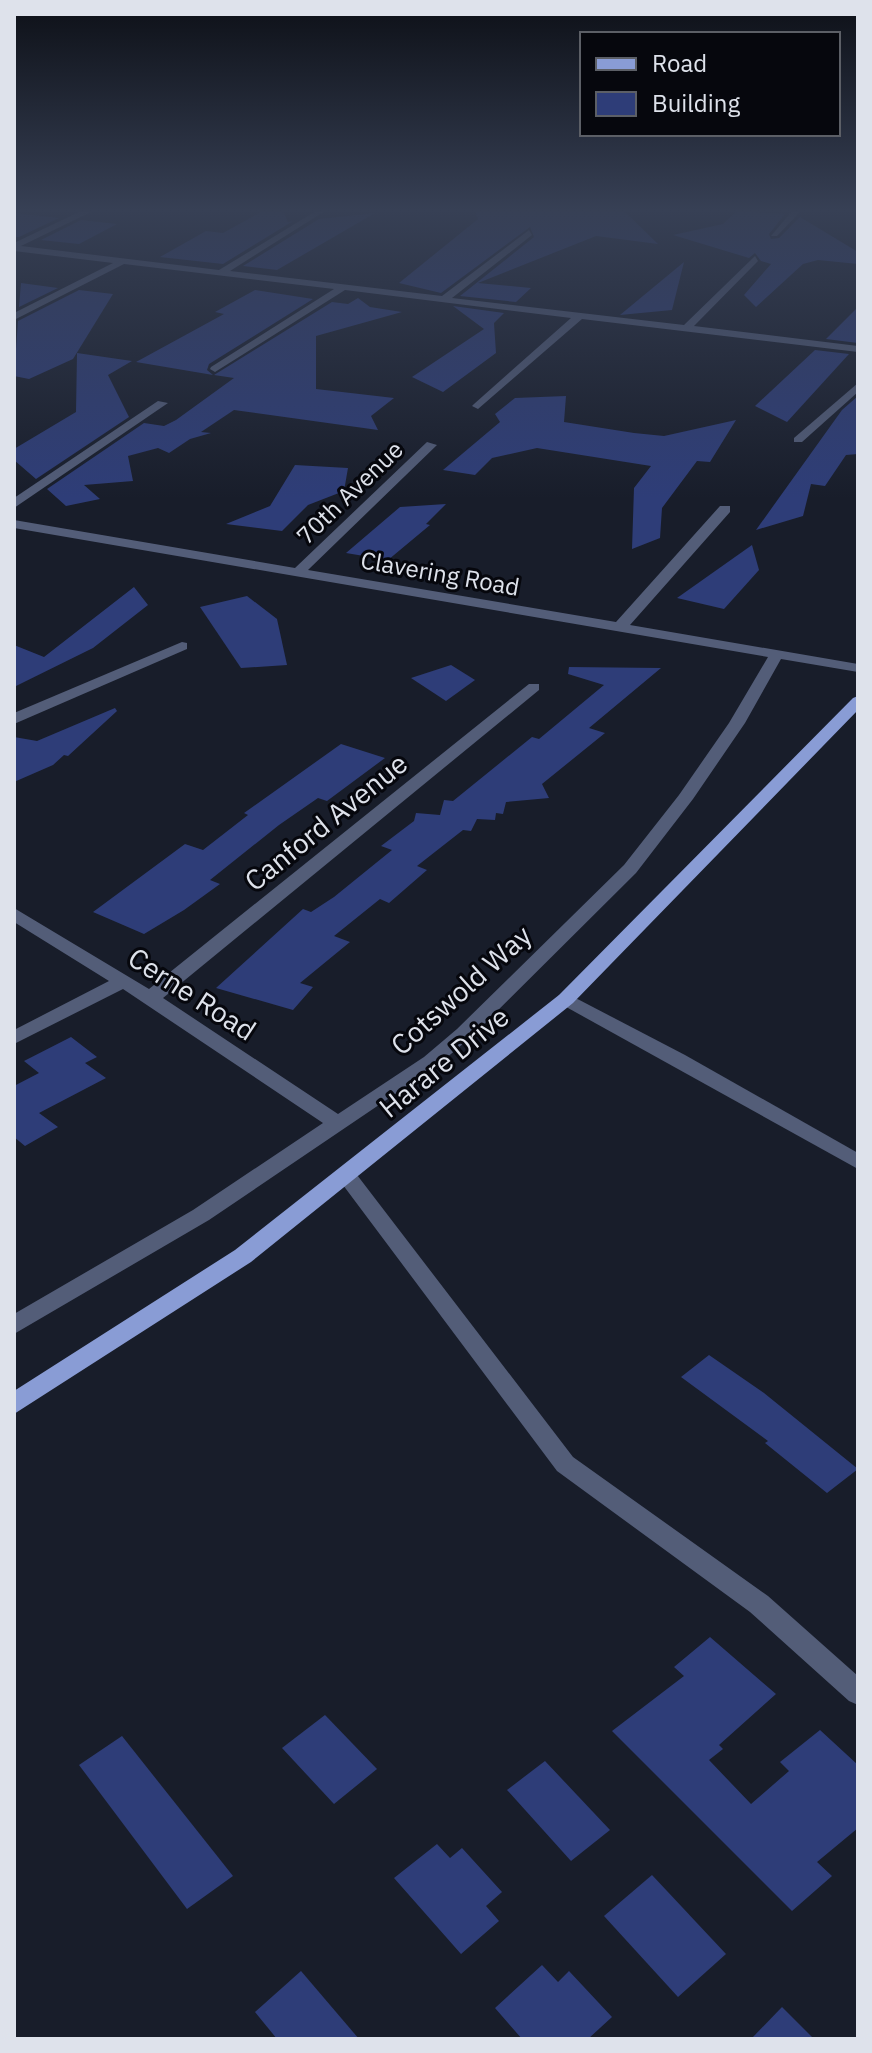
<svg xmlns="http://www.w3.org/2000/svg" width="872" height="2053" viewBox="0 0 872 2053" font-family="'IBM Plex Sans',sans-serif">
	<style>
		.building { fill: #2e3d78 }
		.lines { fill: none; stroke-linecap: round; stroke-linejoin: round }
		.service { fill: #535d78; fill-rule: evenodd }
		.minor { fill: #535d78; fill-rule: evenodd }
		.primary { fill: #899cd5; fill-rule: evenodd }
		.labels { text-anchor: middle; stroke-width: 6; stroke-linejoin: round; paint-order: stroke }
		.far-street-label { font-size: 24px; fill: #dee2eb; stroke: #06070d }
		.street-label { font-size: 28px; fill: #dee2eb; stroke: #06070d }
	</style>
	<rect width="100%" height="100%" fill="#181d2a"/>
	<g class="building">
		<polygon points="263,211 283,211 288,222 293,221 223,264 160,257 206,231 223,233"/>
		<polygon points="475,211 624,211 658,244 596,236 478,283 531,288 516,302 460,296 534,237 530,227 441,293 399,283 478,219"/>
		<polygon points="737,211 785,214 769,234 771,239 779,238 800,217 858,252 858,264 818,260 803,264 756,307 744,295 771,264 761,261 755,253 749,258 673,235 723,224"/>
		<polygon points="14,213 59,218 19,237 14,237"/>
		<polygon points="375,213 277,270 243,266 319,219"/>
		<polygon points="81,220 117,224 79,244 41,240"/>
		<polygon points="684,262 672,310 620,315"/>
		<polygon points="21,283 58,288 19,307"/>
		<polygon points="79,290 113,294 73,359 29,379 14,376 18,321"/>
		<polygon points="255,290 313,299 209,364 207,370 213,375 136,362 224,314 215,312"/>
		<polygon points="358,298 370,307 402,312 316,336 316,389 394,398 371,416 378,430 234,410 201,432 211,433 190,439 169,453 158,448 128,456 133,481 84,485 100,499 66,506 47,489 144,423 164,426 176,420 234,378 214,375 332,302 348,304"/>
		<polygon points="453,306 504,313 494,323 496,353 443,392 412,377 484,329"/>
		<polygon points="858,307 858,343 826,339"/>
		<polygon points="815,350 849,354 787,422 755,406"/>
		<polygon points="77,353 132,361 108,375 129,417 36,479 14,460 14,449 76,412"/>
		<polygon points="566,396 564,422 634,433 664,436 736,420 710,462 697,461 662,508 660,538 632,549 634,488 651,466 537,448 492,458 475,475 443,470 500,422 495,414 515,398"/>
		<polygon points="858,396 858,454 846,455 825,486 811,484 803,516 756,530 842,410"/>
		<polygon points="295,465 348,468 344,491 308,505 282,531 226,524 270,506"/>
		<polygon points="446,504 426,524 430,525 388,560 346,553 400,507"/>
		<polygon points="752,545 759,570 724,609 677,598"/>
		<polygon points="134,587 148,605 93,648 14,687 14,645 44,657"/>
		<polygon points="247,596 277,619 287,665 241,668 200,607"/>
		<polygon points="451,665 475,680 446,701 411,678"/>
		<polygon points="569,667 661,668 589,728 605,733 542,784 549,798 506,802 503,814 496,813 495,820 477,819 471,831 463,830 417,866 427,870 389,903 380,899 334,936 350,942 300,983 313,987 293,1010 216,988 303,909 311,912 334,897 392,850 381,846 414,821 416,813 440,815 444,800 453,801 532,737 539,739 604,685 568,674"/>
		<polygon points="115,708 117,711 68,756 64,755 53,765 14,782 14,737 37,741"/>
		<polygon points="341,744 385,758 327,801 318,798 279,825 210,880 220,884 184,910 144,934 93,912 185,844 203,850 248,815 244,813"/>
		<polygon points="71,1037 97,1057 85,1063 106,1078 39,1113 58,1127 25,1146 14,1137 14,1086 39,1073 24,1061"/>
		<polygon points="709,1355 764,1393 858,1469 827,1493 765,1443 768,1441 681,1377"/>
		<polygon points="710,1637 776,1694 719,1745 723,1749 709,1760 751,1804 789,1771 780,1762 820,1730 858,1765 858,1828 817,1862 832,1876 792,1911 612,1731 684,1676 674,1667"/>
		<polygon points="325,1715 377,1769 334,1804 282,1748"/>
		<polygon points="122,1736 233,1876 187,1909 79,1765"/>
		<polygon points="545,1761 610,1830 571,1861 507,1790"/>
		<polygon points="437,1844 450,1858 462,1848 502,1892 486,1906 499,1921 461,1954 394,1878"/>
		<polygon points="652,1875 726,1954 678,1997 604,1916"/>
		<polygon points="542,1965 558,1982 569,1971 612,2017 588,2039 522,2039 495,2008"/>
		<polygon points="301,1971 359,2039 277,2039 255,2012"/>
		<polygon points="782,2007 814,2039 751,2039"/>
	</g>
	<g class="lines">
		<polygon class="service" points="347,1169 354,1171 573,1457 768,1596 858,1676 858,1705 849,1701 750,1612 557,1471 340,1181 337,1176 340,1171"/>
		<g class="minor">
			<polygon points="81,211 93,211 21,246 219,270 316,211 325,211 230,271 442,296 529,230 532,235 452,298 684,325 755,256 758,261 694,326 858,346 858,352 582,319 478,409 472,406 474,404 571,318 345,290 215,372 210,369 211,367 334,289 124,264 14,320 14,313 113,263 14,251 14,243"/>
			<polygon points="792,211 801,211 777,236 771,236"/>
			<polygon points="858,383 858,392 802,442 794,442 794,438"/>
			<polygon points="158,401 168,403 14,508 14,498"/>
			<polygon points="427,442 437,445 308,570 616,622 720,506 730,506 730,512 630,625 858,664 858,672 781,659 745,723 693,799 636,873 471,1037 438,1065 209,1220 14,1334 14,1314 193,1210 323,1123 123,989 14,1044 14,1030 109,981 14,922 14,908 149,989 529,684 539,684 539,690 163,998 338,1114 424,1057 457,1029 624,865 679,795 729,723 768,657 14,528 14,520 295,568"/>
			<polygon points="182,642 187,643 187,649 14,724 14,713"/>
			<polygon points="566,993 685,1055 858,1153 858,1169 559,1003 556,999 559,995"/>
		</g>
		<polygon class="primary" points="858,696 858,710 573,1003 251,1262 14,1414 14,1391 235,1250 559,995 853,698"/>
	</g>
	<linearGradient id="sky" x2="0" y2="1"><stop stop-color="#0d1017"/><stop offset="0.42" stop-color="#374055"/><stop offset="1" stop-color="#374055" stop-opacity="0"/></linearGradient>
	<rect width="872" height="499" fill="url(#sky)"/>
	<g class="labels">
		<g class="far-street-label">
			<text transform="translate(350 493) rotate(-44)" y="8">70th Avenue</text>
			<text transform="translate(440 574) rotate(10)" y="8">Clavering Road</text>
		</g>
		<g class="street-label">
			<text transform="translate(326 822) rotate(-39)" y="10">Canford Avenue</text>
			<text transform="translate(461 990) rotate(-42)" y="10">Cotswold Way</text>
			<text transform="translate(192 994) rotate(33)" y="10">Cerne Road</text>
			<text transform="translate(444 1062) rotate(-39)" y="10">Harare Drive</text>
		</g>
	</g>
	<rect width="872" height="2053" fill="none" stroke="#dee2eb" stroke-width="32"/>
	<rect x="580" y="32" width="260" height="104" fill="#06070d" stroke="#5c5f66" stroke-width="2"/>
	<rect x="596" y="58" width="40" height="12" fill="#899cd5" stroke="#5c5f66" stroke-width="2"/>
	<text x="652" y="72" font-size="24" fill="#dee2eb">Road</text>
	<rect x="596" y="92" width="40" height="24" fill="#2e3d78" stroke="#5c5f66" stroke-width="2"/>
	<text x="652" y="112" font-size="24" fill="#dee2eb">Building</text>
</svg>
